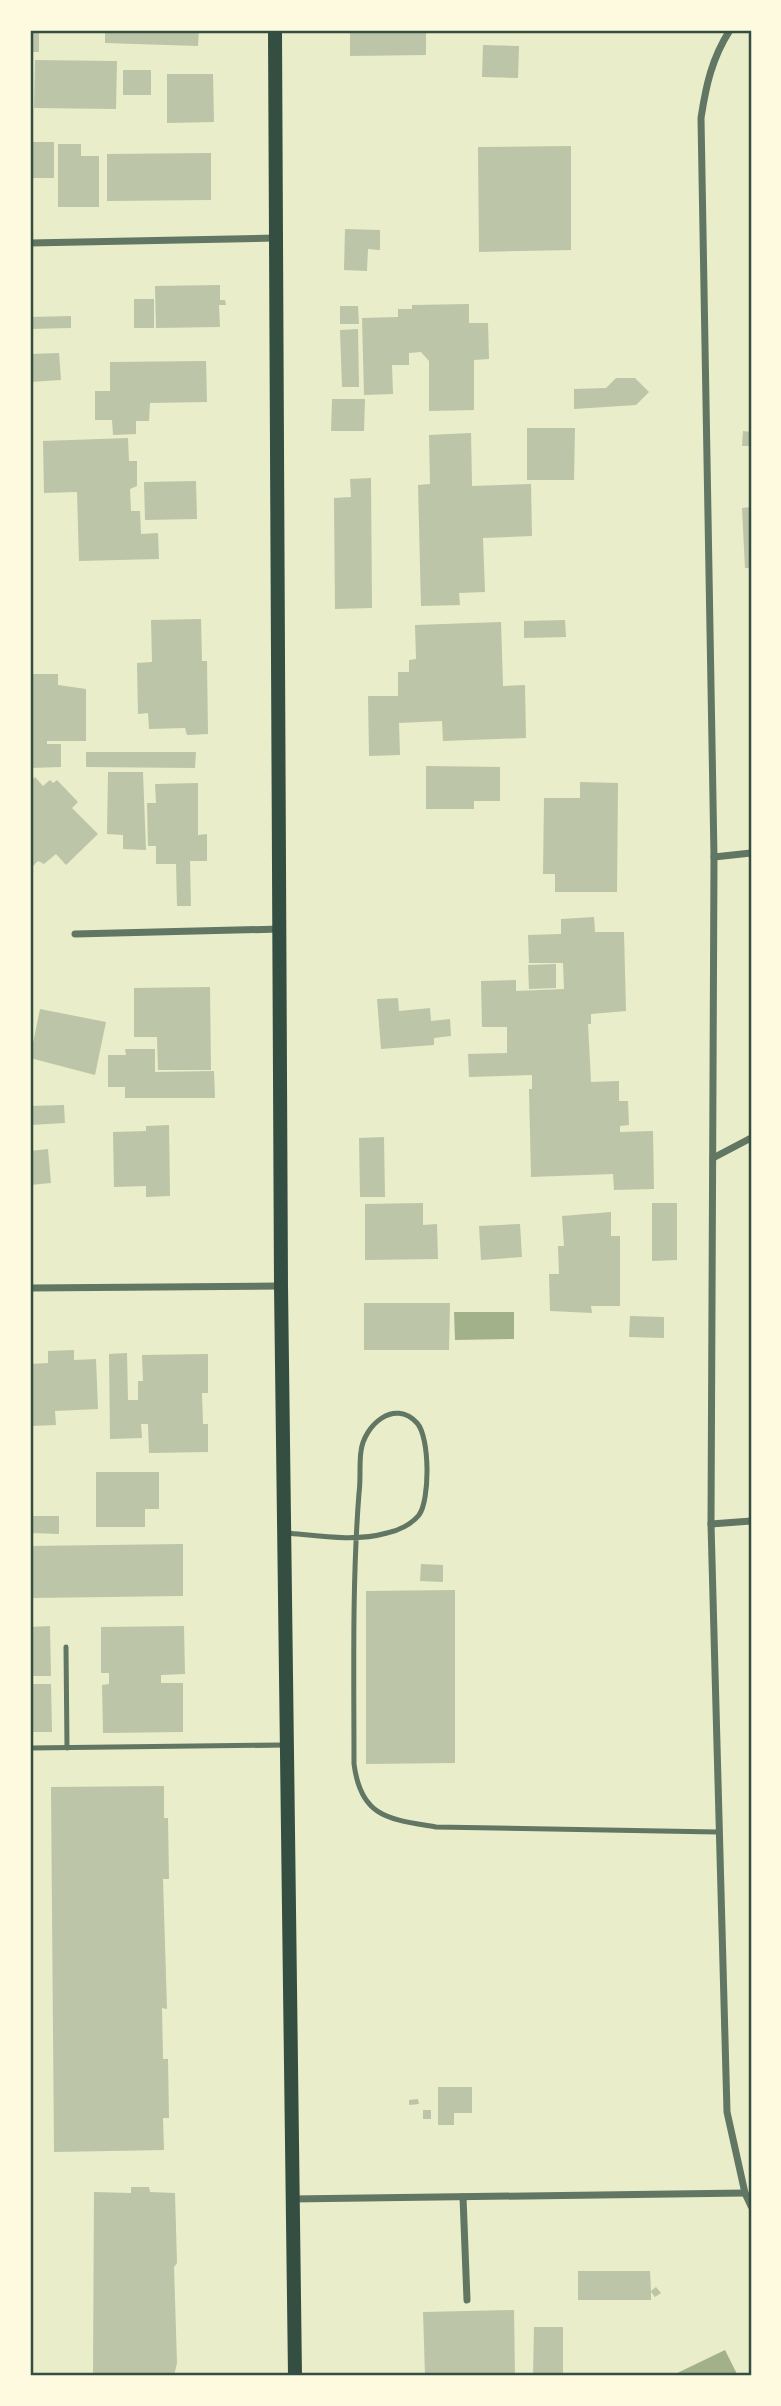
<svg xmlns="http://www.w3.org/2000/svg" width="781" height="2406" viewBox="0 0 781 2406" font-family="'PT Sans',sans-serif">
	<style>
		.water { fill: #a3b18a }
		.building { fill: #bcc5a7 }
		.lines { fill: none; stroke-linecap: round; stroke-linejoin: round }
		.service { stroke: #617663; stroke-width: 5 }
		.minor { stroke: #617663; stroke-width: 7 }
		.secondary { stroke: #344e41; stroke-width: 14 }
		.neatline { fill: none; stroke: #344e41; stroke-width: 2.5 }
	</style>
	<rect width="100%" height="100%" fill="#e9edc9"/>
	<g class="water">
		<polygon points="454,1312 514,1312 514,1339 455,1340"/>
		<polygon points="725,2350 738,2376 671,2376"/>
	</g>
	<g class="building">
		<rect x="30" y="30" width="9" height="22"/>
		<polygon points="105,30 199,30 198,46 105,43"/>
		<polygon points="350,30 426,30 426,55 350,56"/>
		<polygon points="483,45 519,46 518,78 482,77"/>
		<polygon points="35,60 117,61 116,109 34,108"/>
		<rect x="123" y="70" width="28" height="25"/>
		<polygon points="167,74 213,74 214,122 167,123"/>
		<rect x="30" y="142" width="24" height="36"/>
		<polygon points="58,144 81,144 81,156 99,156 99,207 58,207"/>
		<polygon points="571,146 571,250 479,252 478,147"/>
		<polygon points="211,153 211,200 107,201 107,154"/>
		<polygon points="345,229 380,230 380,250 368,249 367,271 344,270"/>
		<polygon points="220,285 220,300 225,300 226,305 219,305 220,327 156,328 155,286"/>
		<rect x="134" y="299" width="20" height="29"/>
		<polygon points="469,304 469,323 488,323 489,359 474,360 474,410 429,411 429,361 421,352 409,353 409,365 392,365 393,394 364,395 362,318 398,317 398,309 412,309 412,305"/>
		<polygon points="340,306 358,306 359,324 340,324"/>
		<polygon points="71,316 71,328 30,329 30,317"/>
		<polygon points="358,329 359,387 342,387 340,330"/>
		<polygon points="59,353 61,380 30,382 30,354"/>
		<polygon points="206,361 207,402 150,403 149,421 136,421 136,434 113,435 112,420 95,420 95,391 110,391 110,362"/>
		<polygon points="616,378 635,378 649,392 636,405 574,409 574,389 606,388"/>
		<polygon points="332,399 365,399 364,431 331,431"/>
		<polygon points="527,428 575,428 574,480 527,480"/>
		<polygon points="743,431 751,432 751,446 742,446"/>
		<polygon points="471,433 472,486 531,484 532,536 483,538 485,592 459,593 460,605 421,606 418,485 430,484 429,435"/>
		<polygon points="128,438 129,461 137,461 137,486 130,489 131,511 140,511 141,534 158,533 159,559 79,561 77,492 44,493 43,441"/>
		<polygon points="371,478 372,608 335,609 334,498 351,497 350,479"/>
		<polygon points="196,481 197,519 145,520 144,482"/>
		<polygon points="751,507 751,568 745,568 742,508"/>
		<polygon points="201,619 202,661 207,661 208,734 187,735 185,728 149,729 148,713 138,714 137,663 152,662 151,620"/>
		<polygon points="565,620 566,637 524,638 524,621"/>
		<polygon points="501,622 503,686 525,685 526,738 443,741 442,721 399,723 400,755 369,756 368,696 398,696 398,672 409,672 409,660 416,659 415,625"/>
		<polygon points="30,674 58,674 58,685 86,689 86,741 47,741 47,744 61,744 61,767 30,768"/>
		<polygon points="86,752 196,752 195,768 86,767"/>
		<polygon points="426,766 500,767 500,801 474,801 474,809 426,809"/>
		<polygon points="108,772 143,772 146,850 123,849 123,835 107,834"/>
		<polygon points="35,777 43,786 50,780 53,783 57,780 78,802 72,808 98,834 66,865 56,854 44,864 38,861 30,869 30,782"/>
		<polygon points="580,782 618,783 617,892 555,892 555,874 543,874 544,798 580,798"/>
		<polygon points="198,783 198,835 207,834 207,861 190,861 191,906 177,906 176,864 156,864 156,846 148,846 147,803 156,803 155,784"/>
		<polygon points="594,917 595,932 624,932 626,1011 591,1014 591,1024 588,1024 591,1082 619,1081 619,1101 628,1101 629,1125 620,1126 620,1132 653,1131 654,1189 614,1190 613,1174 531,1177 529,1089 532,1089 532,1075 469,1077 468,1054 507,1053 507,1027 482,1027 481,981 516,980 516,991 564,989 563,963 529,963 528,935 561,934 561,919"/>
		<polygon points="556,964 556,988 529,989 528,965"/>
		<polygon points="210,987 211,1070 158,1070 157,1037 134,1037 134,988"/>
		<polygon points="398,998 399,1011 430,1008 431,1021 450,1019 451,1036 434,1038 434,1045 381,1049 377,999"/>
		<polygon points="40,1009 106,1022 95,1075 30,1058"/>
		<polygon points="125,1049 155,1049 155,1072 214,1071 215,1098 125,1098 125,1087 108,1087 108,1055 126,1055"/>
		<polygon points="64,1105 65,1123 30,1125 30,1106"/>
		<polygon points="169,1125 170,1196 146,1197 146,1186 114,1187 113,1132 146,1131 146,1126"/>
		<polygon points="384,1137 385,1197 360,1197 359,1138"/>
		<polygon points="48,1149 51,1183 30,1185 30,1151"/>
		<polygon points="423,1203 423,1225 437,1224 438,1259 365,1260 365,1204"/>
		<polygon points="652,1203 677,1203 677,1260 652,1261"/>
		<polygon points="611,1212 611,1236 620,1236 620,1306 591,1306 592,1313 550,1311 549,1274 559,1274 558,1246 564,1246 562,1216"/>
		<polygon points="520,1224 522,1257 481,1260 479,1226"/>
		<polygon points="364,1303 450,1303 449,1350 364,1350"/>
		<polygon points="630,1316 664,1317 664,1338 629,1337"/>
		<polygon points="74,1350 74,1360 96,1359 98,1409 55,1411 56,1425 30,1426 30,1364 48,1363 48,1351"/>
		<polygon points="127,1353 128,1400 138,1400 138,1381 143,1381 142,1355 208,1354 208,1393 202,1393 203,1424 208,1424 208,1452 149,1453 148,1424 141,1424 142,1438 110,1439 109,1354"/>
		<polygon points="96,1472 159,1472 159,1509 145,1509 145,1527 96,1527"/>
		<polygon points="31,1516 59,1516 59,1534 31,1533"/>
		<polygon points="183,1544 183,1596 30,1598 30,1546"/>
		<polygon points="421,1564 443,1565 443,1582 420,1581"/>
		<polygon points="455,1590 455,1763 366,1764 366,1591"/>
		<polygon points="50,1626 51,1676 30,1676 30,1627"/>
		<polygon points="184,1626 185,1674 161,1675 161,1683 183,1683 183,1732 103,1733 102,1685 109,1684 109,1673 101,1673 101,1627"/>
		<polygon points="30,1684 51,1684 52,1732 30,1732"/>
		<polygon points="164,1786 164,1818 168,1818 169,1879 163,1879 167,2009 162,2008 163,2059 168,2059 169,2118 163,2118 164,2150 54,2152 51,1787"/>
		<polygon points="438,2087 472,2087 472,2113 454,2113 454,2125 438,2125"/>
		<polygon points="418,2099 419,2104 409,2105 409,2100"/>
		<rect x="423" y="2110" width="8" height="9"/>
		<polygon points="131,2187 149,2187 150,2192 175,2193 177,2263 174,2267 177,2363 174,2376 93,2376 94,2192 131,2193"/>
		<polygon points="578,2271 650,2271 651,2291 656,2287 661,2293 655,2297 651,2292 651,2300 578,2300"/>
		<polygon points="514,2310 515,2376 425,2376 423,2312"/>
		<polygon points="534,2327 563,2327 563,2376 533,2376"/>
	</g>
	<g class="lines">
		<g class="service">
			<path d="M287 1533C320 1536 355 1542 387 1533 398 1531 412 1524 419 1515 430 1500 430 1437 417 1423 394 1398 364 1426 361 1451 359 1465 361 1479 359 1493 352 1583 354 1674 354 1764 361 1818 389 1819 436 1827L717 1832"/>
			<polyline points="66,1647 67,1748"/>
			<polyline points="30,1748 286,1745"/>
		</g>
		<g class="minor">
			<path d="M730 30C712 58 706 85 701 118L714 857 711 1524 727 2112 745 2193 751 2206"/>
			<polyline points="30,243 275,238"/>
			<polyline points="714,857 751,853"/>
			<polyline points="75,934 281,929"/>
			<polyline points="713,1158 751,1138"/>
			<polyline points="30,1288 281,1286"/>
			<polyline points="711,1524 751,1521"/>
			<polyline points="463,2197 467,2300"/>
			<polyline points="292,2199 745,2193"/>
		</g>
		<polyline class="secondary" points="275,30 281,1286 295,2376"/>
	</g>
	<rect width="781" height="2406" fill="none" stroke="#fefae0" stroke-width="63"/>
	<rect x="32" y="32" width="718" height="2342" class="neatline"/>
</svg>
